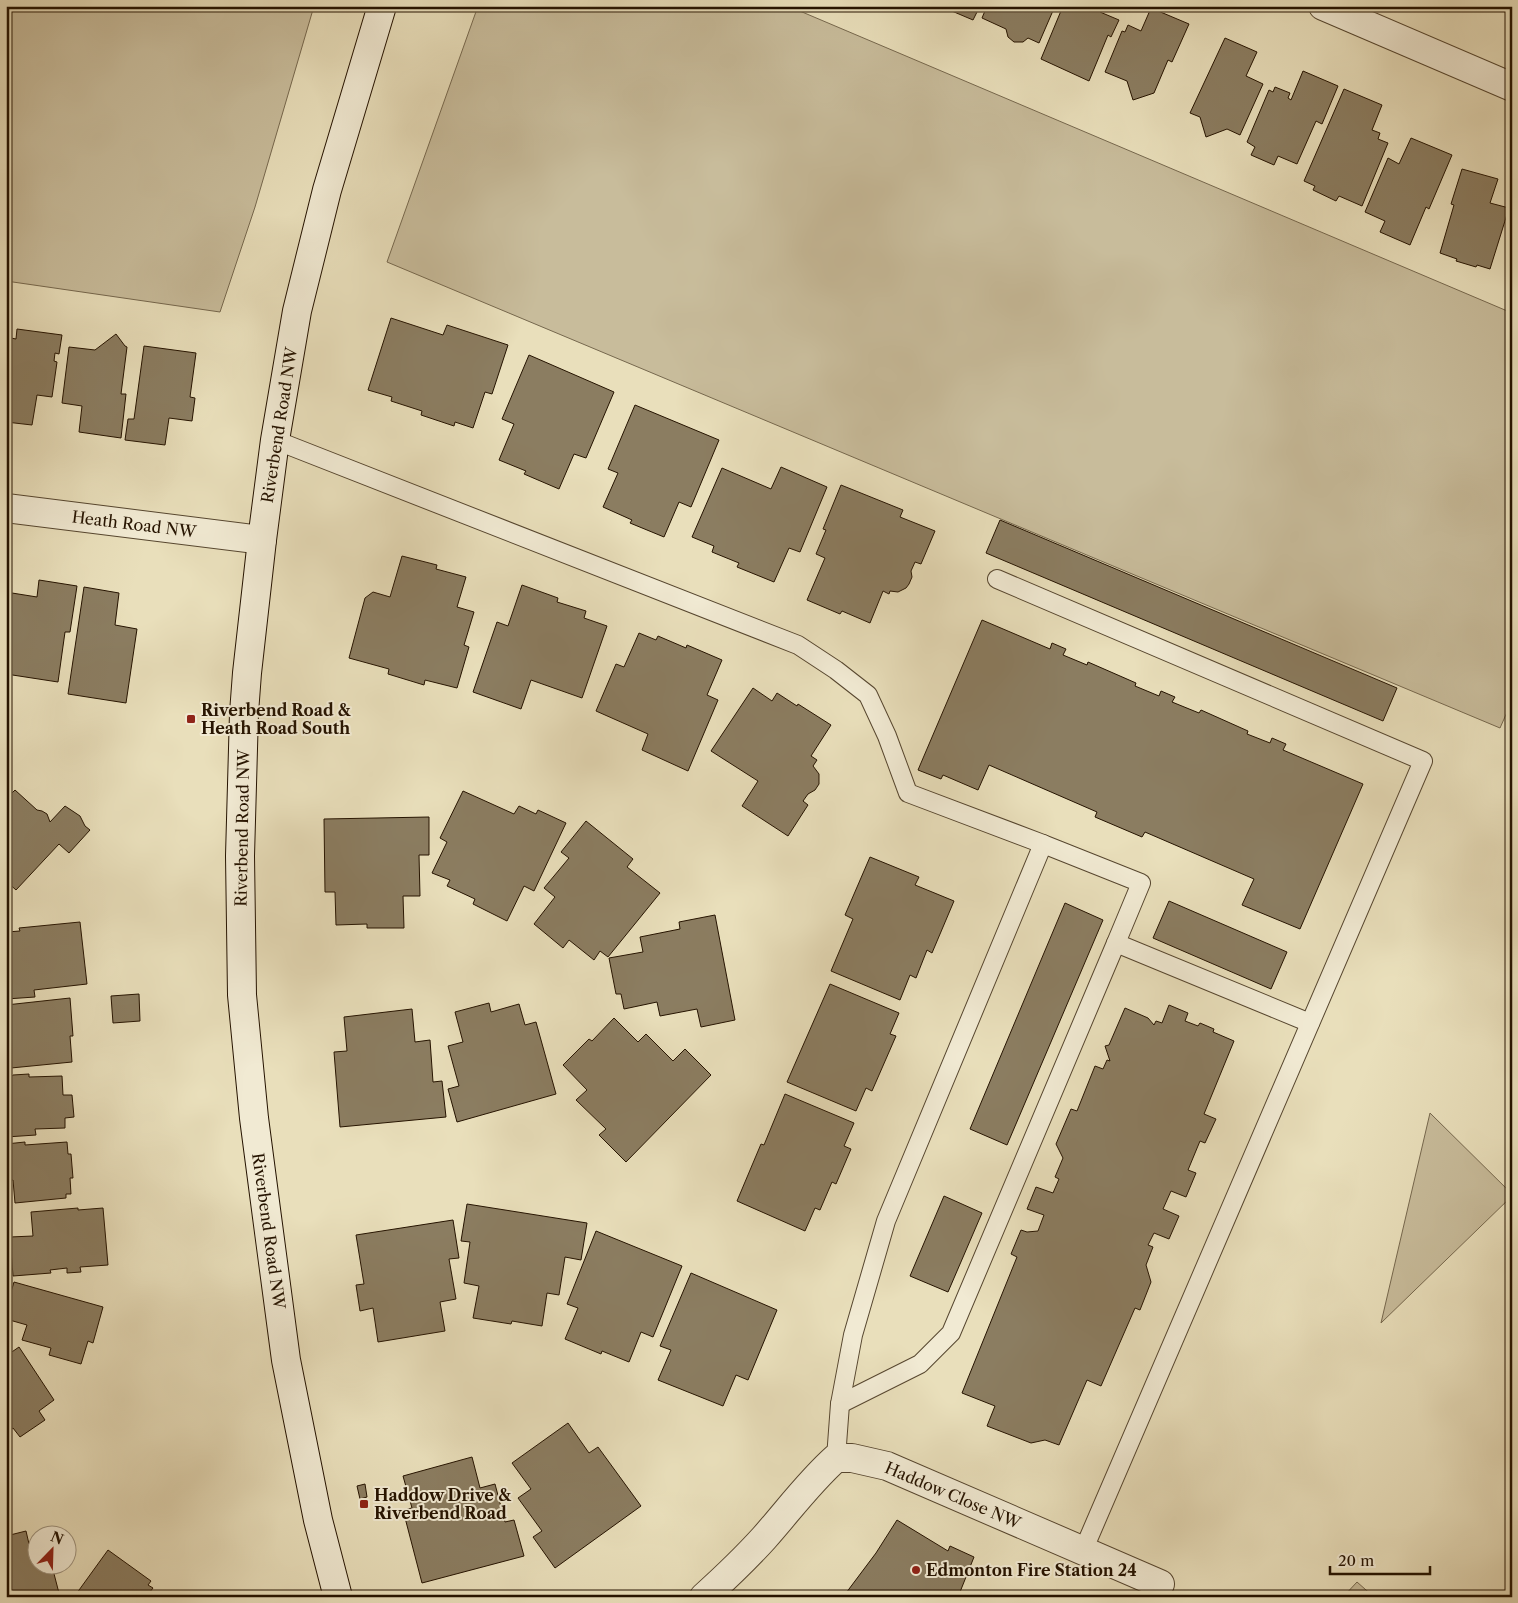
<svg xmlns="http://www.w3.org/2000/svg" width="1518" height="1603" viewBox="0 0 1518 1603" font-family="'Libre Caslon Text',serif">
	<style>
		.green { fill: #c8bc9b; stroke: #76684e }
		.building { fill: #8b7d61; stroke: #251300 }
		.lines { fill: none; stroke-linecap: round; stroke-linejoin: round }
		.service-casing { stroke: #56462f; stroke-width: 20 }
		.minor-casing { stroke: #56462f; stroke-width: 30 }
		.tertiary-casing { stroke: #56462f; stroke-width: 30 }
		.secondary-casing { stroke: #251300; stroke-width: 30 }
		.service { stroke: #f1ead3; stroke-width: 18 }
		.minor { stroke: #f1ead3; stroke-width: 28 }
		.tertiary { stroke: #f1ead3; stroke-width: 28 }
		.secondary { stroke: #f1ead3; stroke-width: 28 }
		.poi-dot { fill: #8f2418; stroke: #f1ead3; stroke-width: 2 }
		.labels { text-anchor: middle; stroke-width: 4; stroke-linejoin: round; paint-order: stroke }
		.street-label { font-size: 16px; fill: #251300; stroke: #f1ead3 }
		.poi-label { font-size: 16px; font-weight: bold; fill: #251300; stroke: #f1ead3; text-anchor: start }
	</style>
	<rect width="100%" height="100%" fill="#e9dfbb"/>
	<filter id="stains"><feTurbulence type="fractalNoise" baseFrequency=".004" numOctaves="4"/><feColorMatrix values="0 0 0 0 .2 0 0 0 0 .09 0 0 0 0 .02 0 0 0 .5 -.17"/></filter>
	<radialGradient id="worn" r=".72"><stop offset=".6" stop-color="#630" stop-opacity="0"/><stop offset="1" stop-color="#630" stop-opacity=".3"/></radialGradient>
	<g class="green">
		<polygon points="6,6 314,6 255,207 220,312 6,281"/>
		<polygon points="478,6 788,6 1512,313 1512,701 1500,728 387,262"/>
		<polygon points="1430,1113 1512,1194 1512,1196 1381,1323"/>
		<polygon points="1357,1582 1374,1597 1343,1597"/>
	</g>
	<g class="building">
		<polygon points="940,6 980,6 973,20"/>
		<polygon points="987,6 1055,6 1039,43 1028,38 1023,42 1014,42 1008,37 1006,29 982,18"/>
		<polygon points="1063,6 1102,6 1100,12 1119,20 1111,37 1108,35 1089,81 1041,59"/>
		<polygon points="1151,8 1189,24 1172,62 1168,60 1154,93 1133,100 1127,81 1105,72 1122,31 1125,32 1128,25 1141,31"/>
		<polygon points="1225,38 1257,52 1246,76 1263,84 1240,135 1227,129 1206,137 1200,117 1190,113"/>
		<polygon points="1303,71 1338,86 1322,124 1316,121 1297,164 1278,156 1274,165 1251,155 1255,147 1247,142 1269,90 1273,92 1275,87 1290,93 1288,98 1291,100"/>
		<polygon points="1344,89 1382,105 1372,130 1380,133 1378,139 1388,143 1362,206 1339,196 1336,201 1313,190 1315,186 1304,181"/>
		<polygon points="1411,138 1452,155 1429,209 1426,207 1410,245 1380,232 1385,221 1365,212 1388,158 1399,164"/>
		<polygon points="1462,169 1498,179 1490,203 1509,208 1490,269 1477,265 1476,267 1456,261 1457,259 1440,253 1454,205 1451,204"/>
		<polygon points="391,318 443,335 447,325 508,345 492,394 485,392 473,428 455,422 454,426 421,415 422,411 391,401 392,397 368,390"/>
		<polygon points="17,329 62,335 59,354 55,353 54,361 57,362 52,397 37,395 32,425 6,422 6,337 16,339"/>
		<polygon points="116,334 125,346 127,347 121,394 126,394 121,438 79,432 82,406 62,403 69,347 95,350"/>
		<polygon points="144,346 196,353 190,397 195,398 192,421 169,418 165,445 125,440 128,419 134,419"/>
		<polygon points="529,355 614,392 586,458 574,454 559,489 524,474 526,471 499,460 514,424 502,419"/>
		<polygon points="635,405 719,440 691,507 679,502 664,537 630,523 632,520 603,507 618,473 608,469"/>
		<polygon points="781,467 827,487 800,552 789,548 774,582 737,567 739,563 712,552 714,546 692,537 722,468 771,489"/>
		<polygon points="841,485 903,510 900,517 935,531 921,564 915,562 911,571 912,577 909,584 906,588 898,592 890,591 889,594 883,591 870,623 842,611 840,614 807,600 825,558 816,554 826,530 823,529"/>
		<polygon points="1000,520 1397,688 1383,721 986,553"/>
		<polygon points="402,556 437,565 436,569 466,577 457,607 474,612 464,645 469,647 457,688 425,680 424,685 388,674 389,669 349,658 365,598 373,592 390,597"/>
		<polygon points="39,580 77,586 70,632 65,632 58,682 6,674 6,630 12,593 37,597"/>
		<polygon points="522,585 558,598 557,602 586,611 584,618 607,626 582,698 531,680 521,709 473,692 497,622 508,626"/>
		<polygon points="84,587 119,593 115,625 137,629 126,703 68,694"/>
		<polygon points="982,620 1050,649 1052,643 1066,649 1063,655 1087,665 1088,662 1136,683 1135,686 1159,696 1161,691 1175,697 1172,702 1199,713 1201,710 1248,731 1247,734 1270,743 1272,738 1286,744 1283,750 1363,784 1300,929 1242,905 1254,879 1145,832 1142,837 1095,817 1097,812 989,765 978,790 943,775 941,779 918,770"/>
		<polygon points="639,633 656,640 658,636 686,648 687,645 722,660 707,695 718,700 688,771 642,750 648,734 596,711 616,664 624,667"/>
		<polygon points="753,688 772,701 777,693 797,706 798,704 831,725 811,756 817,760 813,766 819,774 819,784 815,790 808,794 803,801 808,805 788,836 742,806 758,781 711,751"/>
		<polygon points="15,790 37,810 42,811 47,814 50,822 65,806 80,816 85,826 90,830 69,853 59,844 16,890 6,881 6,799"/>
		<polygon points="463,791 514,814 519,806 536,814 538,810 566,823 534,891 524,886 507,921 473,904 475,899 447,886 450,880 432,873 447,842 440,838"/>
		<polygon points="429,817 429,855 419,855 420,896 403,896 404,928 367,928 367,924 336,925 335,892 325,892 324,819"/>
		<polygon points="586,821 633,859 627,867 660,893 608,957 600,951 594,960 569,940 563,948 534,924 555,897 544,888 569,858 561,852"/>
		<polygon points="870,857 919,877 915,885 954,901 932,953 927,950 916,978 910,975 900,1000 831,971 853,919 845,915"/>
		<polygon points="1169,901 1287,952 1271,989 1153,938"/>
		<polygon points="1065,903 1103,920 1007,1145 970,1129"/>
		<polygon points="715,915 735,1020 701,1027 697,1009 660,1016 657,1002 624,1009 621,994 616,994 609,958 643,952 640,937 680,929 679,922"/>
		<polygon points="80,922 87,984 34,990 35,997 6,999 6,958 10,957 7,932 20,931 19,928"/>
		<polygon points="830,984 899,1013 890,1034 896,1036 872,1091 866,1088 856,1111 787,1082"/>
		<polygon points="139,994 140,1021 113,1023 111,996"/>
		<polygon points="70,998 73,1036 70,1036 72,1062 11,1068 8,1043 6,1043 6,1005"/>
		<polygon points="489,1003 491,1012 519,1004 525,1025 536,1022 556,1094 457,1122 448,1089 459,1086 448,1046 463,1042 455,1012"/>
		<polygon points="1169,1005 1188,1013 1185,1021 1198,1026 1200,1023 1214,1029 1213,1032 1234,1041 1204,1114 1216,1119 1205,1143 1200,1141 1188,1170 1196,1173 1186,1197 1171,1191 1163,1209 1179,1216 1169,1239 1154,1233 1148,1245 1153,1247 1146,1265 1151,1282 1140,1310 1135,1308 1101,1386 1087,1380 1059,1445 1045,1440 1031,1443 987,1426 995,1406 962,1393 1017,1257 1011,1254 1021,1230 1027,1232 1038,1231 1044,1215 1027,1209 1036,1187 1053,1193 1059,1179 1055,1177 1063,1158 1056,1144 1071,1109 1077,1111 1095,1066 1103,1069 1107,1060 1110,1061 1105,1046 1109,1045 1125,1008 1148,1018 1154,1025 1156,1021 1162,1023"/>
		<polygon points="412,1009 415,1042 430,1040 433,1082 442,1081 446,1117 340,1127 334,1052 347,1051 344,1017"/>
		<polygon points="614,1018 638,1042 646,1034 673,1061 685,1049 711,1075 626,1162 599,1135 606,1129 576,1100 587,1090 563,1065 589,1039 592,1041"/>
		<polygon points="29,1074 29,1077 62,1076 63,1095 72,1095 74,1117 65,1118 65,1128 35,1129 36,1135 6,1137 6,1083 13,1075"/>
		<polygon points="785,1094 854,1123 844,1146 851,1149 836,1184 832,1182 820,1210 815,1208 805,1231 737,1201 761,1144 764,1145"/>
		<polygon points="25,1142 25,1145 67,1142 68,1154 71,1154 73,1178 70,1178 71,1194 66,1194 66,1198 15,1203 13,1180 6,1181 6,1144"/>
		<polygon points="944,1196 982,1213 948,1292 910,1276"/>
		<polygon points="467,1204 587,1223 581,1260 565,1257 559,1295 547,1293 542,1326 512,1321 511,1324 473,1318 479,1286 464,1283 470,1242 461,1241"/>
		<polygon points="78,1208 78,1210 103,1208 108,1265 80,1267 81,1272 67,1273 67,1268 50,1270 51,1273 13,1276 10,1237 33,1236 31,1212"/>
		<polygon points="453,1220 459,1258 449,1259 456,1299 440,1302 445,1331 378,1342 373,1308 360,1311 356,1285 364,1284 356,1235"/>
		<polygon points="596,1231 682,1266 653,1337 641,1332 629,1362 602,1351 601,1354 565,1339 578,1308 567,1304"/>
		<polygon points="691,1273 777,1310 748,1380 736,1375 723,1406 658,1380 671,1350 660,1346"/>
		<polygon points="14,1282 103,1307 93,1343 88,1341 81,1364 49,1355 51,1348 22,1340 27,1325 6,1319 6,1309"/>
		<polygon points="19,1347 54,1400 39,1411 45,1420 20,1437 13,1428 6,1433 6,1356"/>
		<polygon points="568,1423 589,1453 598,1447 641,1506 555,1568 533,1537 542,1531 518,1498 531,1489 512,1463"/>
		<polygon points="472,1457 480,1488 495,1484 505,1522 514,1520 524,1556 422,1583 403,1510 412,1508 403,1476"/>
		<polygon points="365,1484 367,1497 360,1499 357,1486"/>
		<polygon points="897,1520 948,1551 950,1546 974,1557 958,1597 843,1597 876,1553"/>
		<polygon points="26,1531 29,1544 38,1542 38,1566 52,1566 60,1597 6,1597 6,1536"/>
		<polygon points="108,1550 151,1581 148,1585 153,1588 146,1597 74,1597"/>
	</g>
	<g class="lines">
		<defs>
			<g id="service">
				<polyline points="275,440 798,645 836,670 868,695 887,736 908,793 1043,844 886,1221 853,1335 840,1404 836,1458"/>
				<polyline points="997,579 1423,761 1083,1551"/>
				<polyline points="1043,844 1141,883 1116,943 1310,1023"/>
				<polyline points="840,1404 920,1364 951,1333 1116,943"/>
			</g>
			<g id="minor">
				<polyline points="1323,6 1512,87"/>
				<path d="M704 1597C725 1578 745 1559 764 1538 788 1511 809 1482 836 1458H852L887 1466 1160 1584"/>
			</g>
			<polyline id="tertiary" points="6,508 262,540"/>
			<polyline id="secondary" points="338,1597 318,1520 286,1360 267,1217 254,1118 242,995 240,856 244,713 247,673 262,540 275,440 297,311 327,190 382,6"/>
		</defs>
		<use href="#service" class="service-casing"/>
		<use href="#minor" class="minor-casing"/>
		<use href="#tertiary" class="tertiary-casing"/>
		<use href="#secondary" class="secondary-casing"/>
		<use href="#service" class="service"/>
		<use href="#minor" class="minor"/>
		<use href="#tertiary" class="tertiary"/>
		<use href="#secondary" class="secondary"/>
	</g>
	<g class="poi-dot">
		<rect x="186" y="714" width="10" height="10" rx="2.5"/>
		<rect x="359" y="1499" width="10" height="10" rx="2.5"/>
		<circle cx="916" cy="1570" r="5"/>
	</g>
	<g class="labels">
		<g class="street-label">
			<text transform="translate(279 425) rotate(-81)" y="6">Riverbend Road NW</text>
			<text transform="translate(134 524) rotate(7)" y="6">Heath Road NW</text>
			<text transform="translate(242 828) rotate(-89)" y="6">Riverbend Road NW</text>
			<text transform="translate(269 1231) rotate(82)" y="6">Riverbend Road NW</text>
			<text transform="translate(953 1495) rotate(23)" y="6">Haddow Close NW</text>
		</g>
		<g class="poi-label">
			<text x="201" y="716">Riverbend Road &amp;<tspan x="201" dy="18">Heath Road South</tspan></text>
			<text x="374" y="1501">Haddow Drive &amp;<tspan x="374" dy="18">Riverbend Road</tspan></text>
			<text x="926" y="1576">Edmonton Fire Station 24</text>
		</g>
	</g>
	<rect width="1518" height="1603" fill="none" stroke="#e9dfbb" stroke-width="25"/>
	<rect x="8" y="8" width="1503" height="1588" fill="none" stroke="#251300" stroke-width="2.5"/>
	<rect x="12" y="12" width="1493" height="1578" fill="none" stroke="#251300"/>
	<g transform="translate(52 1550) rotate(23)"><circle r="24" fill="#f1ead3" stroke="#9f947f"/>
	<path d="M0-4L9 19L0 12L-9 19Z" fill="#8f2418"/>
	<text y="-8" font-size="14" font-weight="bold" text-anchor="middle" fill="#251300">N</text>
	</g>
	<path d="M1330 1566v8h100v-8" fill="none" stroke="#251300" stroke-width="2.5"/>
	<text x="1338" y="1566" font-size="15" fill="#251300" stroke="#f1ead3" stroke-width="4" paint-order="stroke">20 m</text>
	<rect width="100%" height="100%" filter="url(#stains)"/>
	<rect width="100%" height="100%" fill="url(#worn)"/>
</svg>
